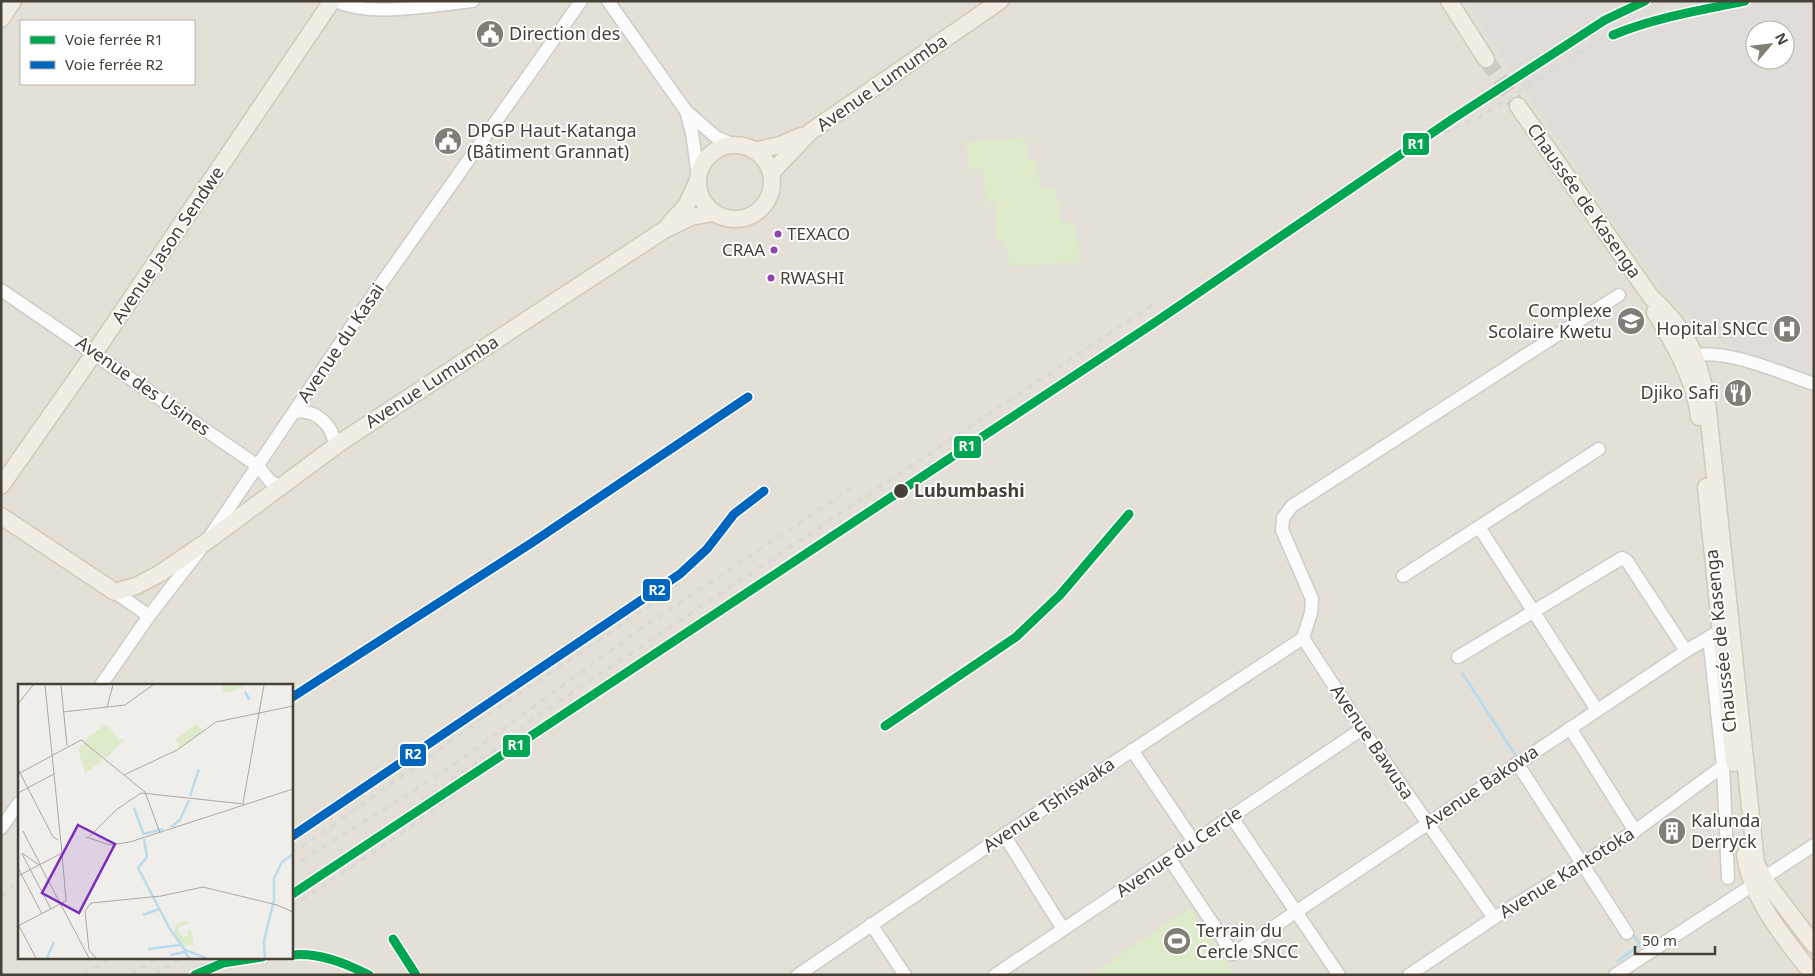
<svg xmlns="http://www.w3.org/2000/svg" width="1815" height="976" viewBox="0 0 1815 976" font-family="'Noto Sans',sans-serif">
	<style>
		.residential { fill: #e4e0d7; fill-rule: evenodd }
		.industrial { fill: #e0ddd8; fill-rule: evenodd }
		.green { fill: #deebca }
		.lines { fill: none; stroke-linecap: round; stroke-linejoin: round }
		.stream { stroke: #badaee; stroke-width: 3 }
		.major-tunnel { stroke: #cecbc6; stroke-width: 16; stroke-dasharray: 16 8; stroke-linecap: butt }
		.minor-casing { stroke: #ceccc8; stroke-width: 15 }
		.major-casing { stroke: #d2cab7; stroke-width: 19 }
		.minor { stroke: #fdfcfc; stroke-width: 12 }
		.major { stroke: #f1ede4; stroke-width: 16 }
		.rail { stroke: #d9d9d8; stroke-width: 3; stroke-dasharray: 6 6; stroke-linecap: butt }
		.rail-1-casing { stroke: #fff; stroke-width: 12 }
		.rail-2-casing { stroke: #fff; stroke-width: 12 }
		.rail-1 { stroke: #00a651; stroke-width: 9 }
		.rail-2 { stroke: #0065bd; stroke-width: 9 }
		.bus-dot { fill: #8e44ad; stroke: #fff; stroke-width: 2 }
		.stop-dot { fill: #464036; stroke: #fff; stroke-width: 2 }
		.labels { text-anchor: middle; stroke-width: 4; stroke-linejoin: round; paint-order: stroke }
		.bus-label { font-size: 17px; fill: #464036; stroke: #fff; text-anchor: start }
		.poi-label { font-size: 18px; fill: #464036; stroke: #fff; text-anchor: start }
		.street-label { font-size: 18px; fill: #464036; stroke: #fff }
		.stop-label { font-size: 18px; font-weight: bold; fill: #464036; stroke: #fff; text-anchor: start }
		.inset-river { fill: none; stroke: #badaee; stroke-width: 2.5 }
		.inset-road { fill: none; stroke: #aca8a2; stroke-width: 1 }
		.view { fill: #7b2cbf; fill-opacity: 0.15; stroke: #7b2cbf; stroke-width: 2.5 }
		.inset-edge { fill: none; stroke: #464036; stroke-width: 2.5 }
		.line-badge { stroke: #fff; stroke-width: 2 }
		.badge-label { font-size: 14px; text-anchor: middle; font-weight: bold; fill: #fff }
	</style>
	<rect width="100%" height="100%" fill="#f0eeea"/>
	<path class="residential" d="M1 1H1814V975H1ZM21 21H194V84H21ZM1755 30H1785V60H1755ZM19 685H291V957H19Z"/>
	<path class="industrial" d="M1465 1H1814V380L1764 364 1707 334 1659 285 1627 243ZM1755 30H1785V60H1755Z"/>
	<g class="green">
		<polygon points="1025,137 1028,160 1037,160 1040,189 1056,188 1060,223 1075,222 1080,262 1010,266 1005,241 998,241 994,202 987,203 983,169 969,170 966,143"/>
		<polygon points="1190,908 1235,975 1091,975"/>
	</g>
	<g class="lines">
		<g class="stream">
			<polyline points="1463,674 1516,756"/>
			<polyline points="1618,961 1640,945 1631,931"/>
		</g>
		<polyline class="major-tunnel" points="1486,59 1518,106"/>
		<defs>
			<g id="minor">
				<path d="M335 1C374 18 430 5 473 1"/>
				<polyline points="608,1 686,111 716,137 734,145"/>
				<polyline points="686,111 692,133 698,175"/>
				<polyline points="1,290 258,466 270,481 280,487"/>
				<path d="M1686 357C1723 346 1778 372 1814 384"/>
				<path d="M295 412C316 409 335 426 334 447"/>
				<polyline points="1479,527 1597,710"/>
				<polyline points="1403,576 1599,449"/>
				<polyline points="115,592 149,616"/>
				<polyline points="1709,637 1723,766 1728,878"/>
				<polyline points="1303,638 1311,613 1312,599 1282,530 1283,518 1292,506 1619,295"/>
				<polyline points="1303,638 1362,729 1494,918"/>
				<polyline points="1458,657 1622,558 1627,561 1686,651"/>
				<polyline points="101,685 149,616 206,542 364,308 581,1"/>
				<polyline points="1570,728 1635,831"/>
				<polyline points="1132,750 1194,842"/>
				<polyline points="1517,763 1627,933"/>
				<polyline points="1231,816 1339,975"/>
				<polyline points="1,828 19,803"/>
				<polyline points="1004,835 1063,929"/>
				<polyline points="1169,858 1233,954 1686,651 1728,626"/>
				<polyline points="871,924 905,975"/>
				<polyline points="798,975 1004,835 1303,638"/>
				<polyline points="995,975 1362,729"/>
				<polyline points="1409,975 1494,918 1635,831 1723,766"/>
				<polyline points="1615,975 1814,845"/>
			</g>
			<g id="major">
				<polyline points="1449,1 1486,59"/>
				<polyline points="1,19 13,1"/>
				<path d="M1518 106 1651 297C1689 332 1701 360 1708 411L1756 863 1764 879 1814 945"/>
				<circle cx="735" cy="182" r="37"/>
				<polyline points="754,151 780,145 801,136"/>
				<polyline points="771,173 810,132 1000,1"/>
				<polyline points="670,223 686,206 697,182"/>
				<path d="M1655 312C1674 344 1695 379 1699 417"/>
				<polyline points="1,486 95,352 332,1"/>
				<polyline points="1706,487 1734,763"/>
				<polyline points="1,516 115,592 136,586 159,574 206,542 341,442 664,230 691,217 713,213"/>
				<path d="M1745 855C1751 900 1786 940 1813 975"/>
			</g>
		</defs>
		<use href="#minor" class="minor-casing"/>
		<use href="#major" class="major-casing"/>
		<use href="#minor" class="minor"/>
		<use href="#major" class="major"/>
		<g class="rail">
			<polyline points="1669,3 1677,1"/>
			<polyline points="1444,133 1480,117 1600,40 1627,29 1745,1"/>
			<polyline points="291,698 533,542 748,397"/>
			<polyline points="885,726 1016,637 1060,595 1129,514"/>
			<polyline points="422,800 499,747 531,720 1158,301"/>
			<polyline points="291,837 680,574 707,549 734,514 764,491"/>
			<polyline points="291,853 307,844 483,718 650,606 681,580"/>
			<polyline points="291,867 445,771 645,626 859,483"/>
			<polyline points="291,889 363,848"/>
			<polyline points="1,897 19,881"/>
			<path d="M291 907C361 860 433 816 496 760"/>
			<polyline points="393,939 416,975"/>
			<path d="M291 955C318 952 345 963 369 975"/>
			<polyline points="199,968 215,957"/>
			<polyline points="84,975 111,957"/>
			<polyline points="131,975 158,957"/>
			<polyline points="155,975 182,957"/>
			<polyline points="195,975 223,963 262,957"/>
		</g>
		<defs>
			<g id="rail-1">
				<path d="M1613 35C1654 18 1701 10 1745 1"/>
				<polyline points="885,726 1016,637 1060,595 1129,514"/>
				<polyline points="291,895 1157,321 1454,118 1605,20 1645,1"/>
				<polyline points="393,939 416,975"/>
				<path d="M291 955C318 952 345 963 369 975"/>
				<polyline points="195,975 223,963 262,957"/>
			</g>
			<g id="rail-2">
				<polyline points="291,698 533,542 748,397"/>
				<polyline points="291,837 680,574 707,549 734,514 764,491"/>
			</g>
		</defs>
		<use href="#rail-1" class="rail-1-casing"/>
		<use href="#rail-2" class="rail-2-casing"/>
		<use href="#rail-1" class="rail-1"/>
		<use href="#rail-2" class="rail-2"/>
	</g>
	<defs>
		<symbol id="civic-disc" viewBox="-11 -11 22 22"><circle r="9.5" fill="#827d75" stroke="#fff"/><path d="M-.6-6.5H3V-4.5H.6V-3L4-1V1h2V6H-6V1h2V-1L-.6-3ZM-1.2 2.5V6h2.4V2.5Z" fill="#fff"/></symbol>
		<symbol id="school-disc" viewBox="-11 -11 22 22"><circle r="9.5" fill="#827d75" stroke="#fff"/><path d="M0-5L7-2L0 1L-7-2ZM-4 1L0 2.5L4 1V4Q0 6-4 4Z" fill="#fff"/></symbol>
		<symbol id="hospital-disc" viewBox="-11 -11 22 22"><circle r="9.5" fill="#827d75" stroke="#fff"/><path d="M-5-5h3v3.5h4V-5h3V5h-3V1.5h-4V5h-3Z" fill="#fff"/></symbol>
		<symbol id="restaurant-disc" viewBox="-11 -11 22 22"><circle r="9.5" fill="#827d75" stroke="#fff"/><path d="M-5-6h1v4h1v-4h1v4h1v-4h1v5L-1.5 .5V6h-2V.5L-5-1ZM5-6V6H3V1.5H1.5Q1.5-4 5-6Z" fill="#fff"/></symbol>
		<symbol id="building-disc" viewBox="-11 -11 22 22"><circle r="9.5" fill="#827d75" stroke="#fff"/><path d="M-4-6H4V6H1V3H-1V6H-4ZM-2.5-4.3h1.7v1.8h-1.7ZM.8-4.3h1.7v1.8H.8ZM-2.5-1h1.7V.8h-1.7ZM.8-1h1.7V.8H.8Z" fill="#fff"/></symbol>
		<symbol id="stadium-disc" viewBox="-11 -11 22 22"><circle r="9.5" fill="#827d75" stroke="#fff"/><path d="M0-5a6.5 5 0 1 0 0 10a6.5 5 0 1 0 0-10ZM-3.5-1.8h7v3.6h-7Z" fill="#fff"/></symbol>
	</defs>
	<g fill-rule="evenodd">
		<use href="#civic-disc" x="474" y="18" width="32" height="32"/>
		<use href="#civic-disc" x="432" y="125" width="32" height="32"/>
		<use href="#school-disc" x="1615" y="305" width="32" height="32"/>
		<use href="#hospital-disc" x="1771" y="313" width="32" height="32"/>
		<use href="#restaurant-disc" x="1722" y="377" width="32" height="32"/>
		<use href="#building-disc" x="1656" y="815" width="32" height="32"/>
		<use href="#stadium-disc" x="1161" y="925" width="32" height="32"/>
	</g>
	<g class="bus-dot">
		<circle cx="778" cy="234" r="4.5"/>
		<circle cx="774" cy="250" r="4.5"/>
		<circle cx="771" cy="278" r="4.5"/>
	</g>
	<circle class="stop-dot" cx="901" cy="491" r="8"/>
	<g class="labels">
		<g class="bus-label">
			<text x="787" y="240">TEXACO</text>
			<text x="765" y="256" text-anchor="end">CRAA</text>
			<text x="780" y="284">RWASHI</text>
		</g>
		<g class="poi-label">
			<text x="509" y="40">Direction des</text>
			<text x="467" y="137">DPGP Haut-Katanga<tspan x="467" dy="21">(Bâtiment Grannat)</tspan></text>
			<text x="1612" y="317" text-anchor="end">Complexe<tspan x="1612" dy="21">Scolaire Kwetu</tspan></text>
			<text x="1768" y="335" text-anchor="end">Hopital SNCC</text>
			<text x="1719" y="399" text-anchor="end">Djiko Safi</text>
			<text x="1691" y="827">Kalunda<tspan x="1691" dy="21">Derryck</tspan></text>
			<text x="1196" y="937">Terrain du<tspan x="1196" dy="21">Cercle SNCC</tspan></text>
		</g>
		<g class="street-label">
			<text transform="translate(882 83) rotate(-35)" y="6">Avenue Lumumba</text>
			<text transform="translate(1584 201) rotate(55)" y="6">Chaussée de Kasenga</text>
			<text transform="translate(168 245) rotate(-56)" y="6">Avenue Jason Sendwe</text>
			<text transform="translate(341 343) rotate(-56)" y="6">Avenue du Kasai</text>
			<text transform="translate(432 382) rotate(-33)" y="6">Avenue Lumumba</text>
			<text transform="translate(143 386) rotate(35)" y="6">Avenue des Usines</text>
			<text transform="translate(1721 641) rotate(-96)" y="6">Chaussée de Kasenga</text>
			<text transform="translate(1372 742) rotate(56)" y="6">Avenue Bawusa</text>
			<text transform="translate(1481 787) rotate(-34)" y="6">Avenue Bakowa</text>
			<text transform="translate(1049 805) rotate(-34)" y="6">Avenue Tshiswaka</text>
			<text transform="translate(1179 852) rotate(-34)" y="6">Avenue du Cercle</text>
			<text transform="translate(1567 873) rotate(-32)" y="6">Avenue Kantotoka</text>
		</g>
		<g class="stop-label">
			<text x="914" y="497">Lubumbashi</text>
		</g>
	</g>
	<g transform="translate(18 684)">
		<rect width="275" height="275" fill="#f0eeea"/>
		<path d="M204 1H228L213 8 205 7ZM88 40 102 56 107 55 87 75 65 57ZM179 40 185 47 161 64 158 55ZM67 59 83 73V78L67 89 60 65ZM168 237 170 240 162 242 160 247 166 254 170 251 169 246 173 245 176 261 164 262 156 249 158 240Z" fill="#deebca"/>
		<path class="inset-river" d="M227 8 231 14V16ZM172 112 181 85M116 124 126 151M153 143 162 136 171 116M126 150 145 145M126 155 129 173 120 184 152 245 167 266 188 274M125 231 141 225M130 265 162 261M152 271 167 268 171 274M29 274 36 258M247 274 246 257 256 216V194L264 178 275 170"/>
		<path class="inset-road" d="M43 1 49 62M0 20 15 1M89 23 95 1M45 28 107 21 135 1M0 85 35 153 40 156M0 90 63 56 127 108 142 149M106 91 159 66 198 38 275 22M0 109 36 90M225 119 246 1M5 147 22 180M68 153 92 161 112 158 275 105M71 153 98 126 123 109 226 120M4 169 21 181M4 170 33 225M22 181 71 274M0 184 24 230M0 192 44 169 27 1M0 242 48 217 44 169M1 242 18 274M78 274 71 266 68 237 67 227 73 219 143 212 185 203 259 221 275 228"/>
		<path class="view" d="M60 141 97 160 61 229 24 209Z"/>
		<rect width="275" height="275" class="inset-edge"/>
	</g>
	<g class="line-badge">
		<rect x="1402" y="132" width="28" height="24" rx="5" fill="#00a651"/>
		<rect x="953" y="435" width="29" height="24" rx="5" fill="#00a651"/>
		<rect x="642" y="578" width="29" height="24" rx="5" fill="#0065bd"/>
		<rect x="502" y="734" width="29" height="24" rx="5" fill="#00a651"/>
		<rect x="399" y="743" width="28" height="24" rx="5" fill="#0065bd"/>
	</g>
	<g class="badge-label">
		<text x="1416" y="149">R1</text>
		<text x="967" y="451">R1</text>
		<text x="657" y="595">R2</text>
		<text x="516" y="750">R1</text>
		<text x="413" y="759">R2</text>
	</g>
	<rect width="1815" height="976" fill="none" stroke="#464036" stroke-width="5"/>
	<rect x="20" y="20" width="175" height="65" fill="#ffffff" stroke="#b5b3af"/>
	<rect x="30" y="36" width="25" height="8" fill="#00a651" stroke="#b5b3af"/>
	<text x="65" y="45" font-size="15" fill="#464036">Voie ferrée R1</text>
	<rect x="30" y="61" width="25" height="8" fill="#0065bd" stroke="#b5b3af"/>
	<text x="65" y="70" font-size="15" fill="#464036">Voie ferrée R2</text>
	<g transform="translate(1770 45) rotate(62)"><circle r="24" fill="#ffffff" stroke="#b5b3af"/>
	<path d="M0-4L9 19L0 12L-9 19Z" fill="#827d75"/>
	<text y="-8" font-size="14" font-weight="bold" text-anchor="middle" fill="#464036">N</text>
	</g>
	<path d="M1635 946v8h80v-8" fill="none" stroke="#464036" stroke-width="2.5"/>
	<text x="1642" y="946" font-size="15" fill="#464036" stroke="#ffffff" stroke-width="4" paint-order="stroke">50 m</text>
</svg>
